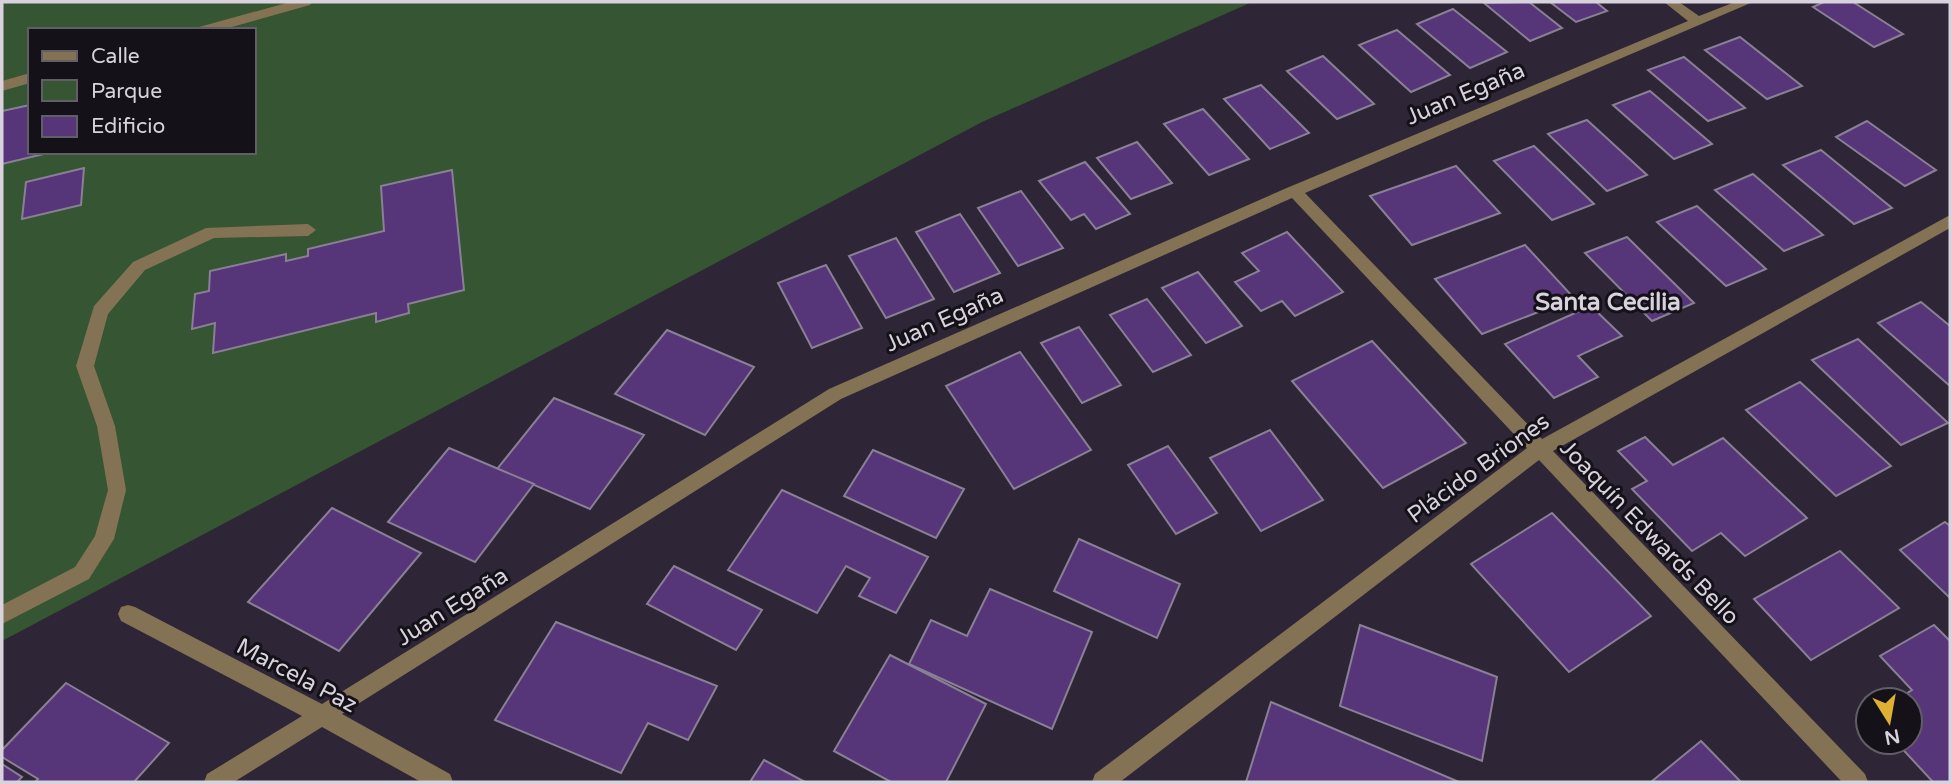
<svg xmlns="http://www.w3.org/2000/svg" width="1952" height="784" viewBox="0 0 1952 784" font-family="'Varela Round',sans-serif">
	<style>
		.green { fill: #365532; fill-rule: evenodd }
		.building { fill: #563578; stroke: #898095; stroke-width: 2 }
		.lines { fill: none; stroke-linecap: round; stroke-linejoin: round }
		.minor { fill: #837253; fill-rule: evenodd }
		.labels { text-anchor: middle; stroke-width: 6; stroke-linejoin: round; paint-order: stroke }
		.street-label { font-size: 23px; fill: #d8d2dd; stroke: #141118 }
		.neighbourhood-label { font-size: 24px; font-weight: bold; fill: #d8d2dd; stroke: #141118 }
	</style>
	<rect width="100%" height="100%" fill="#2e2636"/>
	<path class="green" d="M2 2H1252L982 122 2 641ZM30 30H254V152H30Z"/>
	<g class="building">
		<polygon points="1529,2 1562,28 1530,41 1484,3"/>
		<polygon points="1550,2 1596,2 1607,11 1576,22"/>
		<polygon points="1824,2 1853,2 1903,34 1874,47 1813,7"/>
		<polygon points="1453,9 1507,52 1470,68 1417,24"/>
		<polygon points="1397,30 1450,75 1411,92 1359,45"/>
		<polygon points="1740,37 1802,86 1767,99 1705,50"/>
		<polygon points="1323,56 1374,104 1337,119 1287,71"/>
		<polygon points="1684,57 1745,108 1708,121 1648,70"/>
		<polygon points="1261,85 1309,133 1270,149 1224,99"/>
		<polygon points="1650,91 1712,144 1674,159 1613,105"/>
		<polygon points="30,105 30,152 52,152 2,164 2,111"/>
		<polygon points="1203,109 1249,159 1209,175 1164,124"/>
		<polygon points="1587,120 1647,175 1607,191 1548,134"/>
		<polygon points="1867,121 1936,170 1905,186 1836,137"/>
		<polygon points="1137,142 1172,183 1131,199 1097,158"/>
		<polygon points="1534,146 1594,204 1552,220 1494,161"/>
		<polygon points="1821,150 1892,208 1854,224 1783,165"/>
		<polygon points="1085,162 1130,214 1096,229 1084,214 1071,220 1039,181"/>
		<polygon points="1456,166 1500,213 1412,245 1370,196"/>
		<polygon points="84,168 81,205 22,219 26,182"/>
		<polygon points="452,170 464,290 408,304 409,313 376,322 376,313 213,353 215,323 192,329 195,294 209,291 210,271 286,254 286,261 308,256 308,249 384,231 381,186"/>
		<polygon points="1753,174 1823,235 1784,251 1715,190"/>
		<polygon points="1021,191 1063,248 1018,266 978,208"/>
		<polygon points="1697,206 1766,269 1726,286 1657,222"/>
		<polygon points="960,214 1000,273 954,292 916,232"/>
		<polygon points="1287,232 1343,292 1295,316 1282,301 1261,311 1235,282 1259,271 1242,253"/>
		<polygon points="1627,237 1694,303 1652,321 1585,253"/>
		<polygon points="896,238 934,299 886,318 849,256"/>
		<polygon points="1525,245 1574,298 1482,334 1435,279"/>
		<polygon points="826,265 862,328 812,348 778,283"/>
		<polygon points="1198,272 1242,326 1206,343 1162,288"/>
		<polygon points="1147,299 1191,355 1153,372 1110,315"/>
		<polygon points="1921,302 1950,326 1950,386 1878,323"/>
		<polygon points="1591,306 1622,336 1578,356 1598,377 1554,398 1505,344"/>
		<polygon points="1079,327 1121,385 1082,403 1041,343"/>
		<polygon points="667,330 754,367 705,435 615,394"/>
		<polygon points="1858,339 1948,423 1901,445 1812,360"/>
		<polygon points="1372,341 1466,443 1383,488 1292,381"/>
		<polygon points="1020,352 1091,450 1014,489 946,386"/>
		<polygon points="1800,382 1891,466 1836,496 1746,410"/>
		<polygon points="554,398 644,435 590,509 497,469"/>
		<polygon points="1270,430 1323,500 1261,531 1210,458"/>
		<polygon points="1645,437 1673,465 1723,438 1807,518 1745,556 1721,533 1692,551 1632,489 1647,481 1618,451"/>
		<polygon points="1168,446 1217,513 1176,534 1128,465"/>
		<polygon points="449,448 534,484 475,562 388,522"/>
		<polygon points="873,450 964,489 936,538 844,496"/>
		<polygon points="782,490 928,557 896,613 859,596 870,578 846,566 817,613 728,570"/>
		<polygon points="332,508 421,553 339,651 248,602"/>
		<polygon points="1552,513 1651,616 1569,672 1471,564"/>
		<polygon points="1945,522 1950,526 1950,598 1900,550"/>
		<polygon points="1079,539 1180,584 1157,638 1054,591"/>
		<polygon points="1840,551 1899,608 1811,660 1754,599"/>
		<polygon points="674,566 762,610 736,650 647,604"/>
		<polygon points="990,589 1092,632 1052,729 909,664 931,620 967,636"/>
		<polygon points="556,622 717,686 688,740 648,723 621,773 495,720"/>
		<polygon points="1360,625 1497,677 1482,761 1340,706"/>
		<polygon points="1934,625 1950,641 1950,782 1933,782 1896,742 1910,742 1910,700 1896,700 1912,690 1880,656"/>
		<polygon points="890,655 986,704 946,782 891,782 834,751"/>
		<polygon points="66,683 169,743 134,782 35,782 38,779 2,757 2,750"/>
		<polygon points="1271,702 1459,782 1246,782"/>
		<polygon points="1701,741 1741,782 1651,782"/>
		<polygon points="764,760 805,782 750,782"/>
		<polygon points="2,764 22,777 17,782 2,782"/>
	</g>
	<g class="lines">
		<g class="minor">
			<polygon points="290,2 312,2 310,5 221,30 197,30 199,27"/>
			<polygon points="1664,2 1679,2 1699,16 1735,2 1753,2 1305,193 1542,439 1950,215 1950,228 1553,451 1865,774 1868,782 1842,782 1539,460 1120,782 1092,782 1095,774 1527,448 1292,198 841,399 342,714 450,774 453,782 421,782 322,727 234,782 204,782 207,774 302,716 121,621 118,614 121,607 128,605 135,607 322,704 829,389 1289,187 1688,21"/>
			<polygon points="30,73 30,83 2,91 2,81"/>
			<polygon points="308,224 316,230 308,236 214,238 145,270 108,314 94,366 115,426 126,490 114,539 89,579 2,624 2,605 75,567 95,536 108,490 97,426 76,366 94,306 133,262 206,228"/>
		</g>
	</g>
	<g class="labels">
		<g class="street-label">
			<text transform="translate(1465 93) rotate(-23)" y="8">Juan Egaña</text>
			<text transform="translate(944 319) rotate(-24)" y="8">Juan Egaña</text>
			<text transform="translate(1478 468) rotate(-36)" y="8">Plácido Briones</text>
			<text transform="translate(1650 532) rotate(46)" y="8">Joaquín Edwards Bello</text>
			<text transform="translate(452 606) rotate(-32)" y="8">Juan Egaña</text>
			<text transform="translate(297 675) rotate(28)" y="8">Marcela Paz</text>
		</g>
		<g class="neighbourhood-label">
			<text x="1608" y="310">Santa Cecilia</text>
		</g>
	</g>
	<rect width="1952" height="784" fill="none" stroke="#d8d2dd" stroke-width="7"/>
	<rect x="28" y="28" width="228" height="126" fill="#141118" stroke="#625e67" stroke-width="2"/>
	<rect x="42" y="51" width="35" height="10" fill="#837253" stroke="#625e67" stroke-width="2"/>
	<text x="91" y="63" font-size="21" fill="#d8d2dd">Calle</text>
	<rect x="42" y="80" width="35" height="21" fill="#365532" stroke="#625e67" stroke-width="2"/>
	<text x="91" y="98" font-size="21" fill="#d8d2dd">Parque</text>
	<rect x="42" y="116" width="35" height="21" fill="#563578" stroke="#625e67" stroke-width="2"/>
	<text x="91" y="133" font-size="21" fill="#d8d2dd">Edificio</text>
	<g transform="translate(1889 721) rotate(169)"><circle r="33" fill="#141118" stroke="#625e67" stroke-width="2"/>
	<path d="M0-5L12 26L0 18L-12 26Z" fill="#deb133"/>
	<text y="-10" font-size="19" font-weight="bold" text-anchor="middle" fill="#d8d2dd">N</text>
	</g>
</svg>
